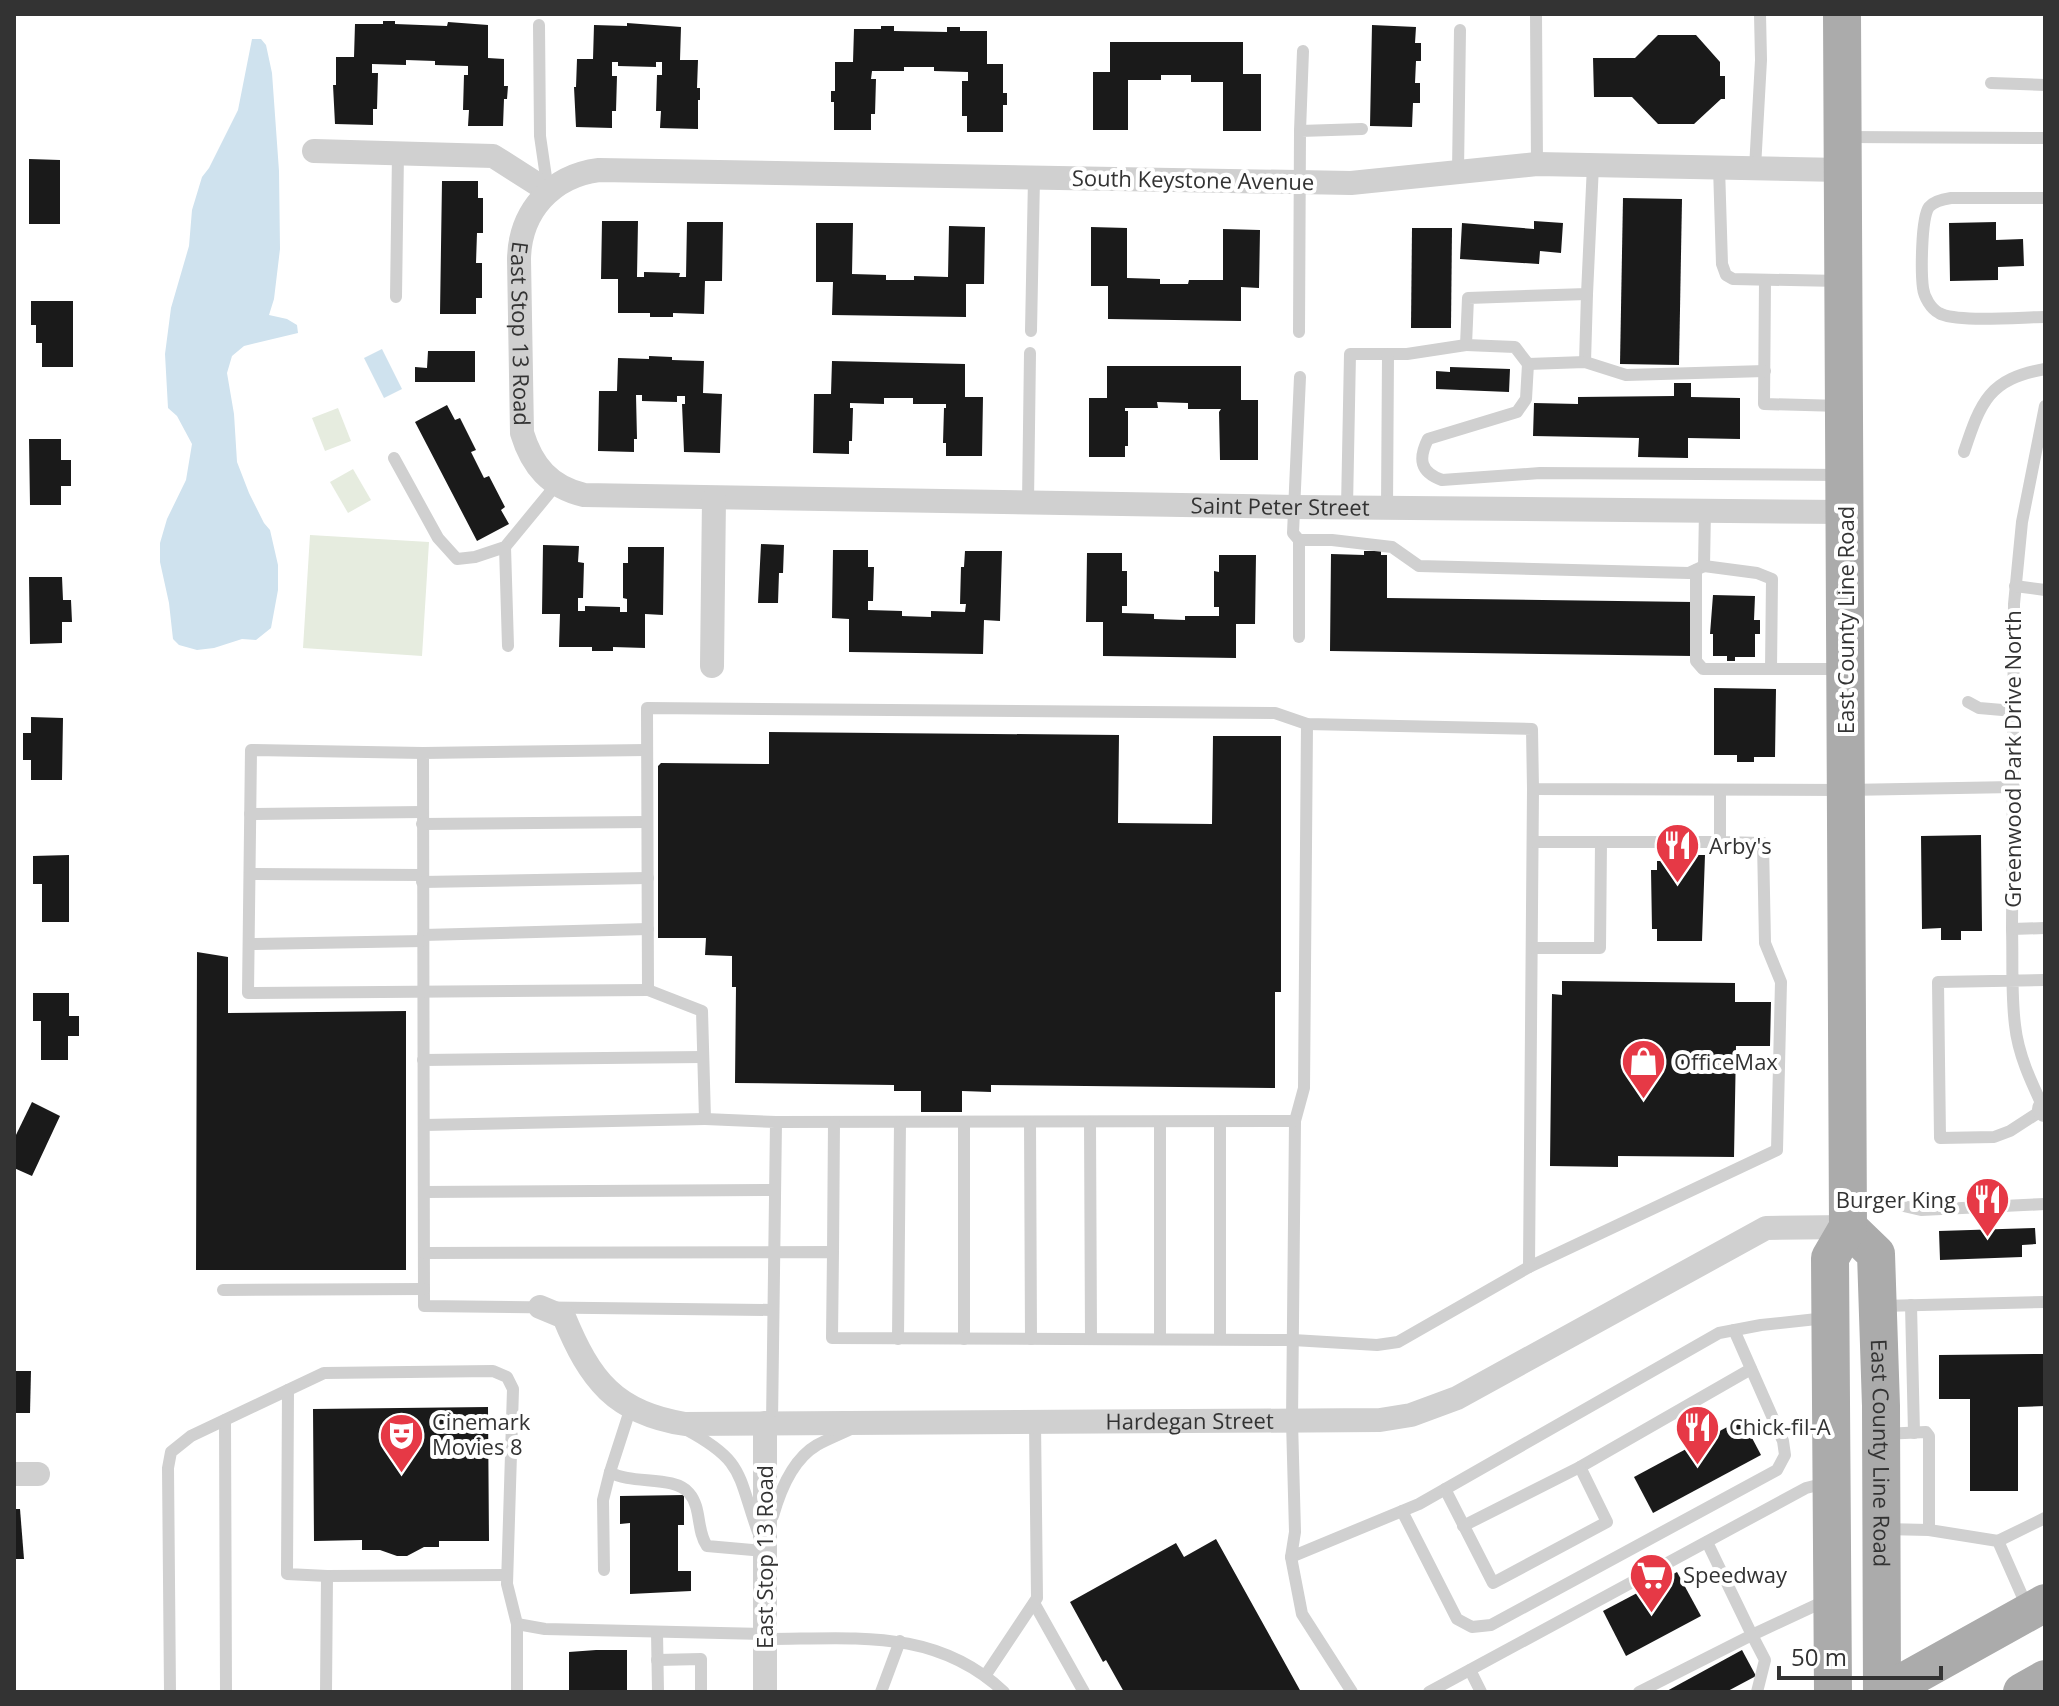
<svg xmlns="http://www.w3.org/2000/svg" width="2059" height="1706" viewBox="0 0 2059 1706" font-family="'Open Sans',sans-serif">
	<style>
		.green { fill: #e6ecdf }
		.water { fill: #cfe2ee }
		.building { fill: #1a1a1a }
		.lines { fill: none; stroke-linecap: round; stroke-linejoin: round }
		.lane { stroke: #d0d0d0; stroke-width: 12 }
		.street { stroke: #d0d0d0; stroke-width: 24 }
		.primary { stroke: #ababab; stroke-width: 38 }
		.labels { text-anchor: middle; stroke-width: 8; stroke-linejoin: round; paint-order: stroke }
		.street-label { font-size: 22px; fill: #333; stroke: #fff }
		.poi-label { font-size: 22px; fill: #333; stroke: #fff; text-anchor: start }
	</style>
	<rect width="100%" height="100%" fill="#fff"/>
	<g class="green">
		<polygon points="338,408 351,441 325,451 312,418"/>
		<polygon points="353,469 371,500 348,513 330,482"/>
		<polygon points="310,535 429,542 422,656 303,648"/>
	</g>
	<g class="water">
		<polygon points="252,39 261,39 266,45 272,73 279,171 280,249 274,299 269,315 287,319 297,325 298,333 244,346 232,356 227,373 234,414 237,462 249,493 264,523 270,530 278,565 278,590 271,628 256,640 242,639 214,648 197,650 179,645 173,639 169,603 160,562 160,543 167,519 186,480 192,444 177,416 168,408 165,354 171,308 189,246 192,210 202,177 209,168 238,110"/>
		<polygon points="382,349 402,389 384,398 364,358"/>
	</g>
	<g class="building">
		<polygon points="383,21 395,21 395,24 447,26 448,22 488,25 488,58 504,59 504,86 508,86 507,99 504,99 503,126 468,126 469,110 463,110 464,75 468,75 468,66 435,65 435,61 406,60 406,65 372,64 372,73 378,73 377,109 373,109 373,125 335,124 333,85 336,85 336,57 354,57 355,24 383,24"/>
		<polygon points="627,23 681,27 680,60 698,60 697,88 700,88 700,100 698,100 698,129 660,128 661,111 656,111 657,75 662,75 662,62 656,62 656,67 618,66 618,62 612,62 612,76 617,76 616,111 612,111 612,128 576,127 574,87 576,87 577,59 593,59 594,25 627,26"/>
		<polygon points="1372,25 1416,27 1415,43 1421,43 1421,61 1416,61 1415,83 1420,83 1420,103 1413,103 1412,127 1370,126"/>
		<polygon points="881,26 894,26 894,31 947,32 947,27 960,27 960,31 987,31 987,64 1003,64 1003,93 1007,93 1007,105 1003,105 1003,132 967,132 967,116 962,116 962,81 968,81 968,72 934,71 934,67 904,67 904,71 872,71 871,79 876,79 875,114 871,114 871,130 834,130 834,102 831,102 831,91 835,91 835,62 853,62 854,29 881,29"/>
		<polygon points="1658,35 1696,35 1720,62 1720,76 1725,76 1725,99 1721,99 1694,124 1658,124 1632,97 1594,97 1593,58 1635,58"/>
		<polygon points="1110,42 1243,42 1243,74 1261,74 1261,131 1223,131 1223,82 1191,82 1191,75 1161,75 1161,80 1128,80 1128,130 1093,130 1093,72 1110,72"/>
		<polygon points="29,159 60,160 60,224 29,224"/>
		<polygon points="442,181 478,181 478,198 483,198 483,233 477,233 476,263 482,263 482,298 476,298 476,314 440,314"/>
		<polygon points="1623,198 1682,199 1679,365 1620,364"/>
		<polygon points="602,221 638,221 637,277 644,277 644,272 680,273 679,277 686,277 687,222 723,222 722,281 705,281 704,314 673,313 673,317 650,317 650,313 618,313 618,279 601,279"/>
		<polygon points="1534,221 1563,223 1561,253 1540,251 1539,264 1460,259 1462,223 1534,229"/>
		<polygon points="1996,222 1996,240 2023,239 2024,266 1998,267 1998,280 1950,281 1949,223"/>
		<polygon points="816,223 853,223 852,274 886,275 886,280 914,280 914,276 948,277 949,226 985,227 984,284 966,284 966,317 832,315 833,282 816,282"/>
		<polygon points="1091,227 1127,228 1127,278 1160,279 1160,284 1188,284 1189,280 1223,280 1223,229 1260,230 1259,288 1241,287 1241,321 1108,319 1108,286 1091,286"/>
		<polygon points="1412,228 1452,228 1451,328 1411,328"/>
		<polygon points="31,301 73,301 73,367 42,367 42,343 36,343 36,325 31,325"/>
		<polygon points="428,351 475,351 475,382 415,382 415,367 427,368"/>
		<polygon points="649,356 672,357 672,360 704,361 703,393 722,394 720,453 684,452 682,404 685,404 685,396 677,396 677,402 642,401 642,395 636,395 637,439 634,439 634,452 598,451 599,391 617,391 618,358 649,359"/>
		<polygon points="832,361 965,364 965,397 983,397 982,456 946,456 946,443 943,443 944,408 946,408 946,404 913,404 913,398 884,398 884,404 850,403 850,408 853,408 852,441 849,441 849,454 813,453 814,394 831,394"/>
		<polygon points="1107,366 1241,366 1241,400 1258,400 1258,460 1220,460 1219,412 1221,409 1188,409 1188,403 1157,402 1158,408 1125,408 1125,411 1128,411 1128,446 1125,446 1125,457 1089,457 1089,398 1107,398"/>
		<polygon points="1450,367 1510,369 1509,392 1436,389 1436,371 1450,372"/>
		<polygon points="1674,383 1691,383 1691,397 1740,398 1740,439 1688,438 1688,458 1638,457 1639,438 1533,436 1534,403 1578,404 1578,397 1674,396"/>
		<polygon points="447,405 455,420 460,418 476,450 471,452 484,478 489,476 505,507 501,510 509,524 477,541 415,422"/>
		<polygon points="29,439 61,439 61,460 71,460 71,486 61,486 61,505 30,505"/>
		<polygon points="761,544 784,545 783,573 779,573 778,603 758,603"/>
		<polygon points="543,545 579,546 578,562 584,563 583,598 578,598 578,611 585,611 585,606 620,607 620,612 627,612 627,599 623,598 623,563 628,563 628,547 664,547 663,615 645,614 645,648 613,647 613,651 592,651 592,647 559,647 560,614 542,614"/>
		<polygon points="833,550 868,550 868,567 874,567 873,601 868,601 868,610 902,611 902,616 931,617 931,611 965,612 966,604 960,604 961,567 964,567 965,551 1002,551 1000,621 984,620 983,654 849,652 849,619 832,618"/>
		<polygon points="1364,551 1381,551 1381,555 1387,555 1387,598 1693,602 1693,656 1330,651 1331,554 1364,555"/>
		<polygon points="1087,553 1122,553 1122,571 1127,571 1127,606 1122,606 1122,613 1154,614 1154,619 1185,620 1185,616 1219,616 1219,607 1214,607 1214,571 1219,572 1219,555 1256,555 1255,624 1236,624 1236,658 1103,656 1103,622 1086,622"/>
		<polygon points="29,577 62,577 63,600 71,600 72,622 62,622 62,643 30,644"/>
		<polygon points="1713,595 1755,596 1754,620 1760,620 1760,634 1755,634 1755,657 1735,657 1735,661 1727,661 1727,656 1713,656 1713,634 1710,634"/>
		<polygon points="1714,688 1776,689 1775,757 1754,757 1754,762 1737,762 1737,755 1714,755"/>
		<polygon points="31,717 63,718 62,780 31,780 31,760 23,760 23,733 31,733"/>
		<polygon points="769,732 1119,735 1118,823 1212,824 1213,736 1281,736 1281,992 1275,992 1275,1088 991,1085 991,1092 962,1091 962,1112 921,1112 921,1091 894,1091 894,1085 735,1083 736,987 732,987 732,956 705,955 706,938 658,938 658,766 661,763 769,764"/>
		<polygon points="1981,835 1982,931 1961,931 1961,940 1941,940 1941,928 1922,929 1921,836"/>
		<polygon points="69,855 69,922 42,922 42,884 33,884 33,856"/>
		<polygon points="1674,855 1705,855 1702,941 1657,941 1657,929 1652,929 1651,870 1657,870 1657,861 1674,861"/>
		<polygon points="197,952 228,957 228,1013 406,1011 406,1270 196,1270"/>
		<polygon points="1562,981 1735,983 1735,1002 1771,1002 1770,1046 1736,1046 1734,1157 1618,1156 1618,1167 1550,1166 1552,994 1562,995"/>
		<polygon points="33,993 69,993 69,1016 79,1016 79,1036 68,1036 68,1060 41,1060 41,1021 33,1021"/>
		<polygon points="32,1102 60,1116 32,1176 14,1168 14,1139"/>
		<polygon points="2035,1228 2036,1244 2022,1245 2022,1257 1940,1260 1939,1231"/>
		<polygon points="2045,1354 2045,1406 2018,1407 2018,1491 1970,1491 1970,1399 1939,1399 1939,1355"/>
		<polygon points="14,1371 31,1371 30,1413 14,1413"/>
		<polygon points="488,1407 489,1541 439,1541 439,1547 424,1547 407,1556 397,1556 380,1550 362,1550 362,1540 314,1541 313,1409"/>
		<polygon points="1742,1419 1761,1455 1653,1513 1634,1477"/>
		<polygon points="684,1495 684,1525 678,1525 678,1571 691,1571 691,1591 630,1594 630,1523 620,1524 620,1496"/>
		<polygon points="14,1509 20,1509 24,1559 14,1559"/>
		<polygon points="1216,1539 1301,1692 1124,1692 1106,1660 1103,1662 1070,1602 1176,1543 1184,1557"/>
		<polygon points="1677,1572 1701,1616 1626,1656 1603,1611"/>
		<polygon points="596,1650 627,1650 627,1692 569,1692 569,1652"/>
		<polygon points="1742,1650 1756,1676 1726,1692 1665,1692"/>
	</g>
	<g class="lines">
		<g class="lane">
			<polyline points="1536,14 1537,164"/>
			<polyline points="539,25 540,136 548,191"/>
			<polyline points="1991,83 2045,85"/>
			<polyline points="1300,131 1303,51"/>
			<polyline points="1845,137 2045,138"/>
			<polyline points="1719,167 1722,264 1726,275 1733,279 1840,281"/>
			<polyline points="1755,168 1761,60 1760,14"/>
			<polyline points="1458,171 1460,30"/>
			<path d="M2045 198H1951C1944 199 1934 201 1929 207 1921 218 1921 273 1923 288 1924 297 1931 309 1939 313 1956 323 2023 317 2045 317"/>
			<polyline points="1765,280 1764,404 1841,406"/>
			<polyline points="396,297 398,153"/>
			<polyline points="1031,331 1034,178"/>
			<polyline points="1299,332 1300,131 1362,129"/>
			<path d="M1466 345 1515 347 1528 364 1526 399 1517 412 1428 439C1418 459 1420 472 1442 480L1540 473 1842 475"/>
			<polyline points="1585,362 1587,294"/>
			<polyline points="1528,364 1585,362 1626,375 1765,371"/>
			<polyline points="1300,377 1293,533 1299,540 1332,540 1392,547 1419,566 1689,573 1704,566 1705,510"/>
			<path d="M2045 406 2022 522 2014 604 2012 929C2013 961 2011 993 2015 1025 2018 1054 2031 1082 2044 1109L2010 1131 1994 1137 1940 1138 1938 982 2045 980"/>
			<path d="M1964 452C1981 401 1989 379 2045 369"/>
			<polyline points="394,458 438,538 457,559 475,557 505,547 556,485"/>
			<polyline points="1028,502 1030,353"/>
			<polyline points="1347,507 1350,354 1407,354 1466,345 1468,298 1587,294 1593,165"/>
			<polyline points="1387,508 1388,354"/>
			<polyline points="1299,540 1299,637"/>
			<polyline points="505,547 508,646"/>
			<polyline points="1704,566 1757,573 1772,579 1771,669"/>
			<polyline points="1696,570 1696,661 1703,669 1839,669"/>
			<polyline points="2015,586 2045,590"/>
			<polyline points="1968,702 1979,708 2014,711"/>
			<polyline points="1307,724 1304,1088 1295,1121 1292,1421 1295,1532 1291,1557 1419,1504 1719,1333 1761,1325 1826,1318"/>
			<polyline points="647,750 423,753 424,1306 773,1310"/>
			<polyline points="423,753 251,750 248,993 648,990"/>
			<polyline points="1533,789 1529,1267 1777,1150 1781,982 1765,943 1763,843 1720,842 1720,790"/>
			<polyline points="250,814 422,812"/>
			<polyline points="422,824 647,822"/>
			<polyline points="1533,842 1720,842"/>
			<polyline points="250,874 422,875"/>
			<polyline points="422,882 648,878"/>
			<polyline points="2012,929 2045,928"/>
			<polyline points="423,935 648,929"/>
			<polyline points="249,944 423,941"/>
			<polyline points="1532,948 1600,948 1601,842"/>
			<polyline points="423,1060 703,1057"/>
			<polyline points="776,1122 1295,1121"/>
			<polyline points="964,1122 964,1339"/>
			<polyline points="1030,1122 1031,1339"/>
			<polyline points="1090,1122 1091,1339"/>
			<polyline points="1160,1122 1160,1339"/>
			<polyline points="1220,1122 1220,1339"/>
			<polyline points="424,1125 705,1119"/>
			<polyline points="424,1192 775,1190"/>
			<polyline points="1853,1204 1895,1204 1921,1210 2045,1204"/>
			<polyline points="833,1252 834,1122"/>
			<polyline points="424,1253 833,1252 832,1338 1293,1340 1377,1345 1398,1342 1529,1267"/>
			<polyline points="223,1290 424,1289"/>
			<polyline points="1911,1305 1914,1433"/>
			<polyline points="1881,1306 2045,1302"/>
			<polyline points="898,1339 900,1122"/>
			<path d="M631 1407 610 1472C631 1485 674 1475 689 1493 702 1508 696 1530 707 1546L765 1551"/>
			<polyline points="225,1420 226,1692"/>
			<polyline points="772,1423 776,1122 705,1119 702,1011 648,990 647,708 1275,713 1307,724 1532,729 1533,789 1847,790 2014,787"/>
			<path d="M685 1429C745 1461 737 1474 758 1532"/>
			<polyline points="1883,1434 1926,1432 1929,1436 1929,1530"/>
			<polyline points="1445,1489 1493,1583 1607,1522 1580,1467 1751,1369"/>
			<polyline points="1402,1511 1457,1619 1472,1627 1491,1625 1777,1470 1785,1455 1783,1441 1734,1330"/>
			<path d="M773 1516C780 1491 793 1459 817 1445 828 1439 841 1434 853 1428"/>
			<polyline points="1463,1526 1580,1467"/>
			<polyline points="1884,1529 1929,1530 1998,1541 2028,1609"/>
			<polyline points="1998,1541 2045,1518"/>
			<polyline points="1707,1542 1752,1635 1827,1600"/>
			<polyline points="1291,1557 1302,1614 1352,1692"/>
			<polyline points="604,1570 603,1500 610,1472"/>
			<polyline points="327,1576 507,1575"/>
			<polyline points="1034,1603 1084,1692"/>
			<polyline points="657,1632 658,1692"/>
			<path d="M765 1639C853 1639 935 1627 1004 1692"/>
			<polyline points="657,1660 701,1659 701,1692"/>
			<polyline points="1470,1670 1481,1692"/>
			<polyline points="985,1676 1037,1598 1035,1422"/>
			<polyline points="170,1692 168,1468 171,1452 191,1436 288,1390"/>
			<polyline points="326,1692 327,1576 287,1574 288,1390 324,1373 493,1371 507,1377 513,1389 507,1584 517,1624 545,1629 765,1634"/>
			<polyline points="517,1692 517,1624"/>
			<polyline points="881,1692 900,1641"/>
			<polyline points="1429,1692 1806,1488 1826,1483"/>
			<polyline points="1639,1692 1752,1635 1765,1660 1757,1692"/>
		</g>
		<g class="street">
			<polyline points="314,151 493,156 548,191"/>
			<path id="s1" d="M1842 170 1537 164 1351 183 599 170C552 176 520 211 519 259L522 433C532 466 550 487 584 495L1295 507 1845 512"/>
			<polyline points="712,666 714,498"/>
			<polyline points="2044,1109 2045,1110"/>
			<path id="s2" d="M540 1307 564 1317C590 1380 615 1413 685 1424L1380 1420 1411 1415 1457 1398 1766 1228 1848 1227"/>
			<polyline points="765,1423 765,1692"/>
			<polyline points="14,1474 38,1474"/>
		</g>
		<g class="primary">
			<path id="s3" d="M1848 1227 1876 1254 1881 1406 1882 1692"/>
			<polyline points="1833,1692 1830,1258 1848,1227 1842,14"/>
			<polyline points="1885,1692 2045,1603"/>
			<polyline points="2022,1692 2045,1679"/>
		</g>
	</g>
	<defs>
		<symbol id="restaurant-pin" viewBox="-11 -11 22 30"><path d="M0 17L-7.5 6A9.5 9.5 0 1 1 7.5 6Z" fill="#e63946" stroke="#fff"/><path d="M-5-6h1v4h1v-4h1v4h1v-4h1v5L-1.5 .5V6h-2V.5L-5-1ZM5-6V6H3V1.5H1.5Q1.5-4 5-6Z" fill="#fff"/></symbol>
		<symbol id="shop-pin" viewBox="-11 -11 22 30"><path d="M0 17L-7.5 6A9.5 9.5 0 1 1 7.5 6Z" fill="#e63946" stroke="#fff"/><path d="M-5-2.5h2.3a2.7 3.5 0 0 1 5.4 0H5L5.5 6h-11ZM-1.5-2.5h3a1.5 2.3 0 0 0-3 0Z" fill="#fff"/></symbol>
		<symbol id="theatre-pin" viewBox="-11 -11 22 30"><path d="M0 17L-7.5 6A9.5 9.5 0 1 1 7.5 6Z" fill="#e63946" stroke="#fff"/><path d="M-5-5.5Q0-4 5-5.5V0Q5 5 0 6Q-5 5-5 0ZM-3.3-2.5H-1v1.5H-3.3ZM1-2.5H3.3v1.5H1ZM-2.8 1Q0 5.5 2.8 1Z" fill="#fff"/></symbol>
		<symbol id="supermarket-pin" viewBox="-11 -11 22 30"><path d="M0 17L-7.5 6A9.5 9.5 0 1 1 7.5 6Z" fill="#e63946" stroke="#fff"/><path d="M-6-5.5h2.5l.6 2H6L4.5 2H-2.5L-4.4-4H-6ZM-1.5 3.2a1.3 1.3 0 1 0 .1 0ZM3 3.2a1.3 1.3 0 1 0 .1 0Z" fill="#fff"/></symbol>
	</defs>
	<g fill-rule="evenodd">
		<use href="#restaurant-pin" x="1652" y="820" width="51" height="69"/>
		<use href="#shop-pin" x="1618" y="1036" width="51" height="69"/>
		<use href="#restaurant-pin" x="1962" y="1174" width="51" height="69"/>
		<use href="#restaurant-pin" x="1672" y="1402" width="51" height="69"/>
		<use href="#theatre-pin" x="376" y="1410" width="51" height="69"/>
		<use href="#supermarket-pin" x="1626" y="1550" width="51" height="69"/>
	</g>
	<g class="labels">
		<g class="street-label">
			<text transform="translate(1193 180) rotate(1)" y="8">South Keystone Avenue</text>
			<text dy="8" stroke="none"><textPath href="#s1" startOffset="1450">East Stop 13 Road</textPath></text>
			<text dy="8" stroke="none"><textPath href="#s1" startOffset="2338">Saint Peter Street</textPath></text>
			<text transform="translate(1846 620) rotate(-90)" y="8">East County Line Road</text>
			<text transform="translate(2013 759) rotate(-90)" y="8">Greenwood Park Drive North</text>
			<text dy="8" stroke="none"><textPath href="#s2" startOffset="702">Hardegan Street</textPath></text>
			<text dy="8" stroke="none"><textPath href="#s3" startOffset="238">East County Line Road</textPath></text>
			<text transform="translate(765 1557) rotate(-90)" y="8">East Stop 13 Road</text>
		</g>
		<g class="poi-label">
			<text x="1709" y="854">Arby's</text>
			<text x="1674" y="1070">OfficeMax</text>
			<text x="1956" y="1208" text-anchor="end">Burger King</text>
			<text x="432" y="1430">Cinemark<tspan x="432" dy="25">Movies 8</tspan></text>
			<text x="1729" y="1435">Chick-fil-A</text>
			<text x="1683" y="1583">Speedway</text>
		</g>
	</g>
	<rect width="2059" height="1706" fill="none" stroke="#333333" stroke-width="32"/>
	<path d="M1779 1666v12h162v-12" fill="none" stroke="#333333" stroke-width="4"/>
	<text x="1791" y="1666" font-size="24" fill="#333333" stroke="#ffffff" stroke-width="6" paint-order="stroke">50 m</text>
</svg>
